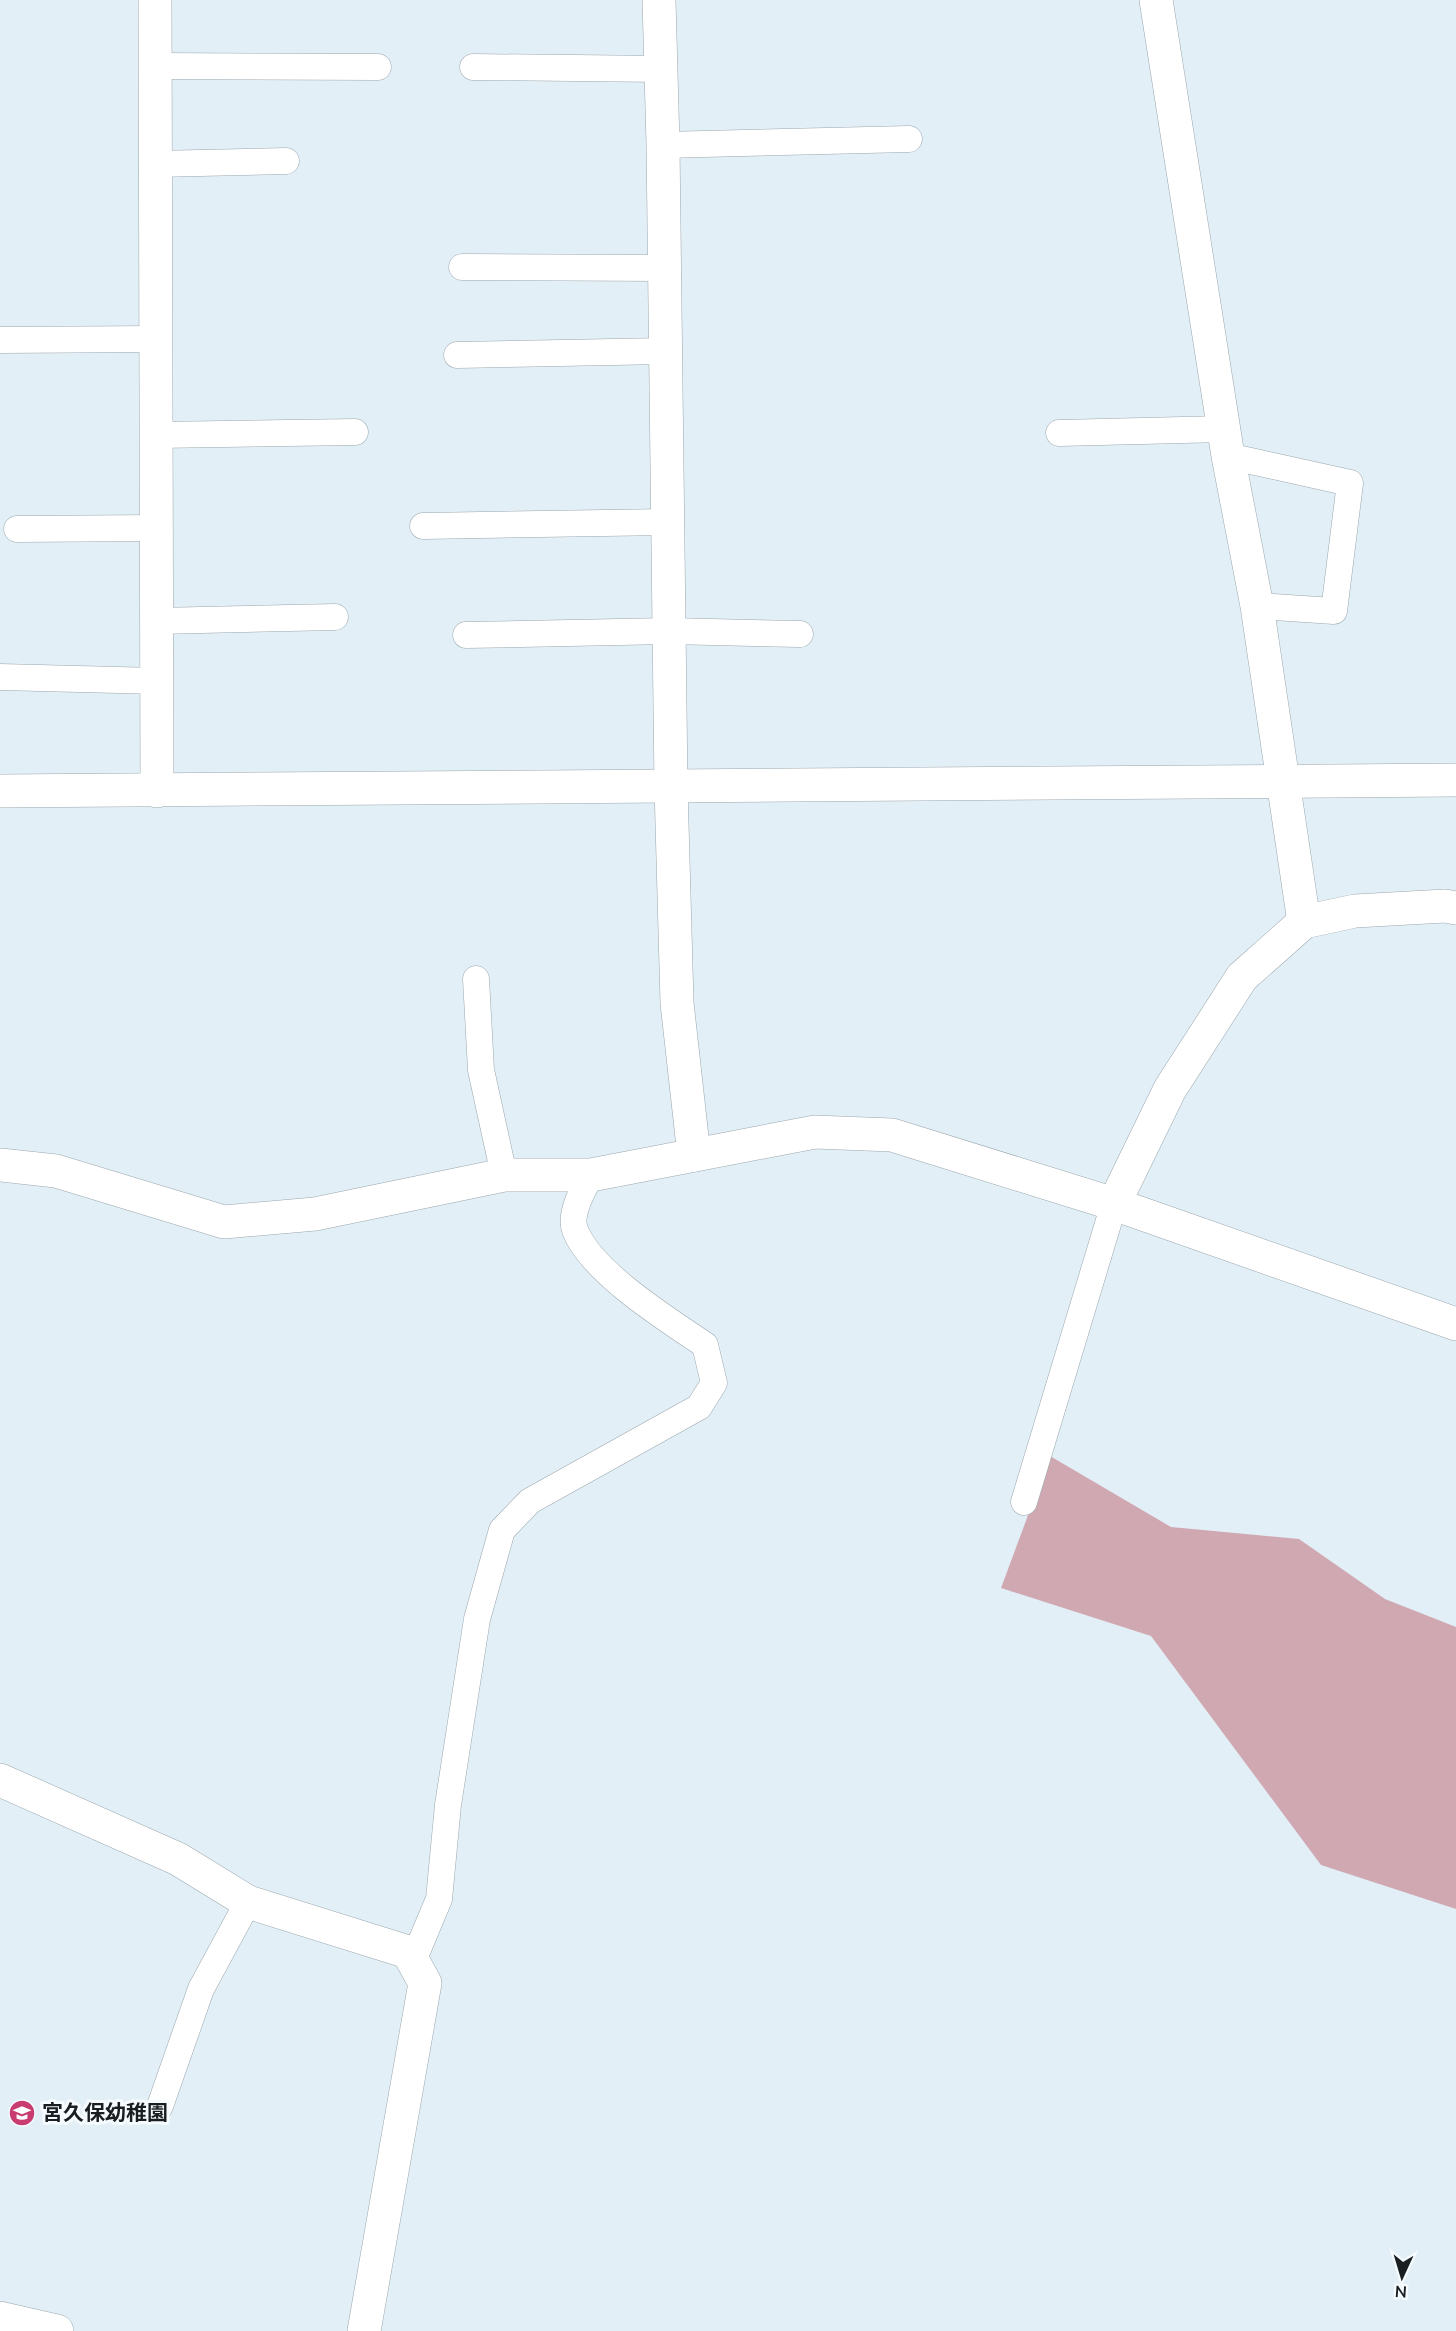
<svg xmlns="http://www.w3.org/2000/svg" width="1456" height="2331" viewBox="0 0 1456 2331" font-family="'Nunito Sans','Noto Sans JP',sans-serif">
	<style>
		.forest { fill: #d0a8b2 }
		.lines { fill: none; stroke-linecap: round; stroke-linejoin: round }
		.lane-casing { stroke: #9ba7ae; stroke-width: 27 }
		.street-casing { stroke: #9ba7ae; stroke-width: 34 }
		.lane { stroke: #fff; stroke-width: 26 }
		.street { stroke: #fff; stroke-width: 33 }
		.labels { text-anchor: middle; stroke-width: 6; stroke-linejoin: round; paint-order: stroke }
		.poi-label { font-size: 21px; font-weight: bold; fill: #191e20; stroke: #f5fbfe; text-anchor: start }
	</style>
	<rect width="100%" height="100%" fill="#e2eff6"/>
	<polygon class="forest" points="1050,1456 1171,1527 1299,1539 1385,1599 1456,1627 1456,1909 1321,1865 1151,1636 1001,1588"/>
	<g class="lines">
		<defs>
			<g id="lane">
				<polyline points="155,66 378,67"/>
				<polyline points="473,67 662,69"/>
				<polyline points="663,145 909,139"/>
				<polyline points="155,164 286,161"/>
				<polyline points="462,267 665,268"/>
				<polyline points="0,340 156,339"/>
				<polyline points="457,355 665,351"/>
				<polyline points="1059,433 1224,429"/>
				<polyline points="156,435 355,432"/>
				<polyline points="1228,456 1350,483 1334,611 1257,606"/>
				<polyline points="423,526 668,522"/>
				<polyline points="17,529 156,528"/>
				<polyline points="157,621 335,617"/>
				<polyline points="466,635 669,631 800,634"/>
				<polyline points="0,677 157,681"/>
				<polyline points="476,979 481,1070 504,1175"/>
				<polyline points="1024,1502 1114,1204"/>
				<path d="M413 1961 439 1899 448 1805 477 1619 502 1530 530 1501 699 1407 714 1383 705 1345C668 1320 591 1272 575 1230 569 1214 583 1189 591 1175"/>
				<polyline points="160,2106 201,1989 248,1902"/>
			</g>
			<g id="street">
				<polyline points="155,0 157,791"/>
				<polyline points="659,0 663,145 671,787 677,1003 694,1155"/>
				<polyline points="1156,0 1228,456 1257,606 1304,922"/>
				<polyline points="0,791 1456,780"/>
				<polyline points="0,1165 56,1171 224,1222 315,1214 504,1175 591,1175 815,1132 892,1135 1114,1204 1456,1324"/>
				<polyline points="1114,1204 1170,1089 1242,977 1304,922 1355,911 1445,906 1456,908"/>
				<polyline points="0,1780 178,1859 248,1902 408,1952 425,1983 364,2331"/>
				<polyline points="0,2318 57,2331"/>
			</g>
		</defs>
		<use href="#lane" class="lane-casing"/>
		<use href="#street" class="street-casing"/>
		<use href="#lane" class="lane"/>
		<use href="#street" class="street"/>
	</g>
	<defs>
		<symbol id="school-disc" viewBox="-11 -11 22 22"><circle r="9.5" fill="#c83c70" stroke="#f5fbfe"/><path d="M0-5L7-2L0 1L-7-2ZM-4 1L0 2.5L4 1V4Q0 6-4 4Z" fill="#fff"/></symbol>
	</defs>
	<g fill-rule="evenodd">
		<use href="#school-disc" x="7" y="2098" width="30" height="30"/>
	</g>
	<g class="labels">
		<g class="poi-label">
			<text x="42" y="2120">宮久保幼稚園</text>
		</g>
	</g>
	<g transform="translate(1402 2277) rotate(184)" stroke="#f5fbfe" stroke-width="4.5" paint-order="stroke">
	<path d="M0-4.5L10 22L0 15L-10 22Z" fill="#191e20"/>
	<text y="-9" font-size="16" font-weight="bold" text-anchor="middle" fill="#191e20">N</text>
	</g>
</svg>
